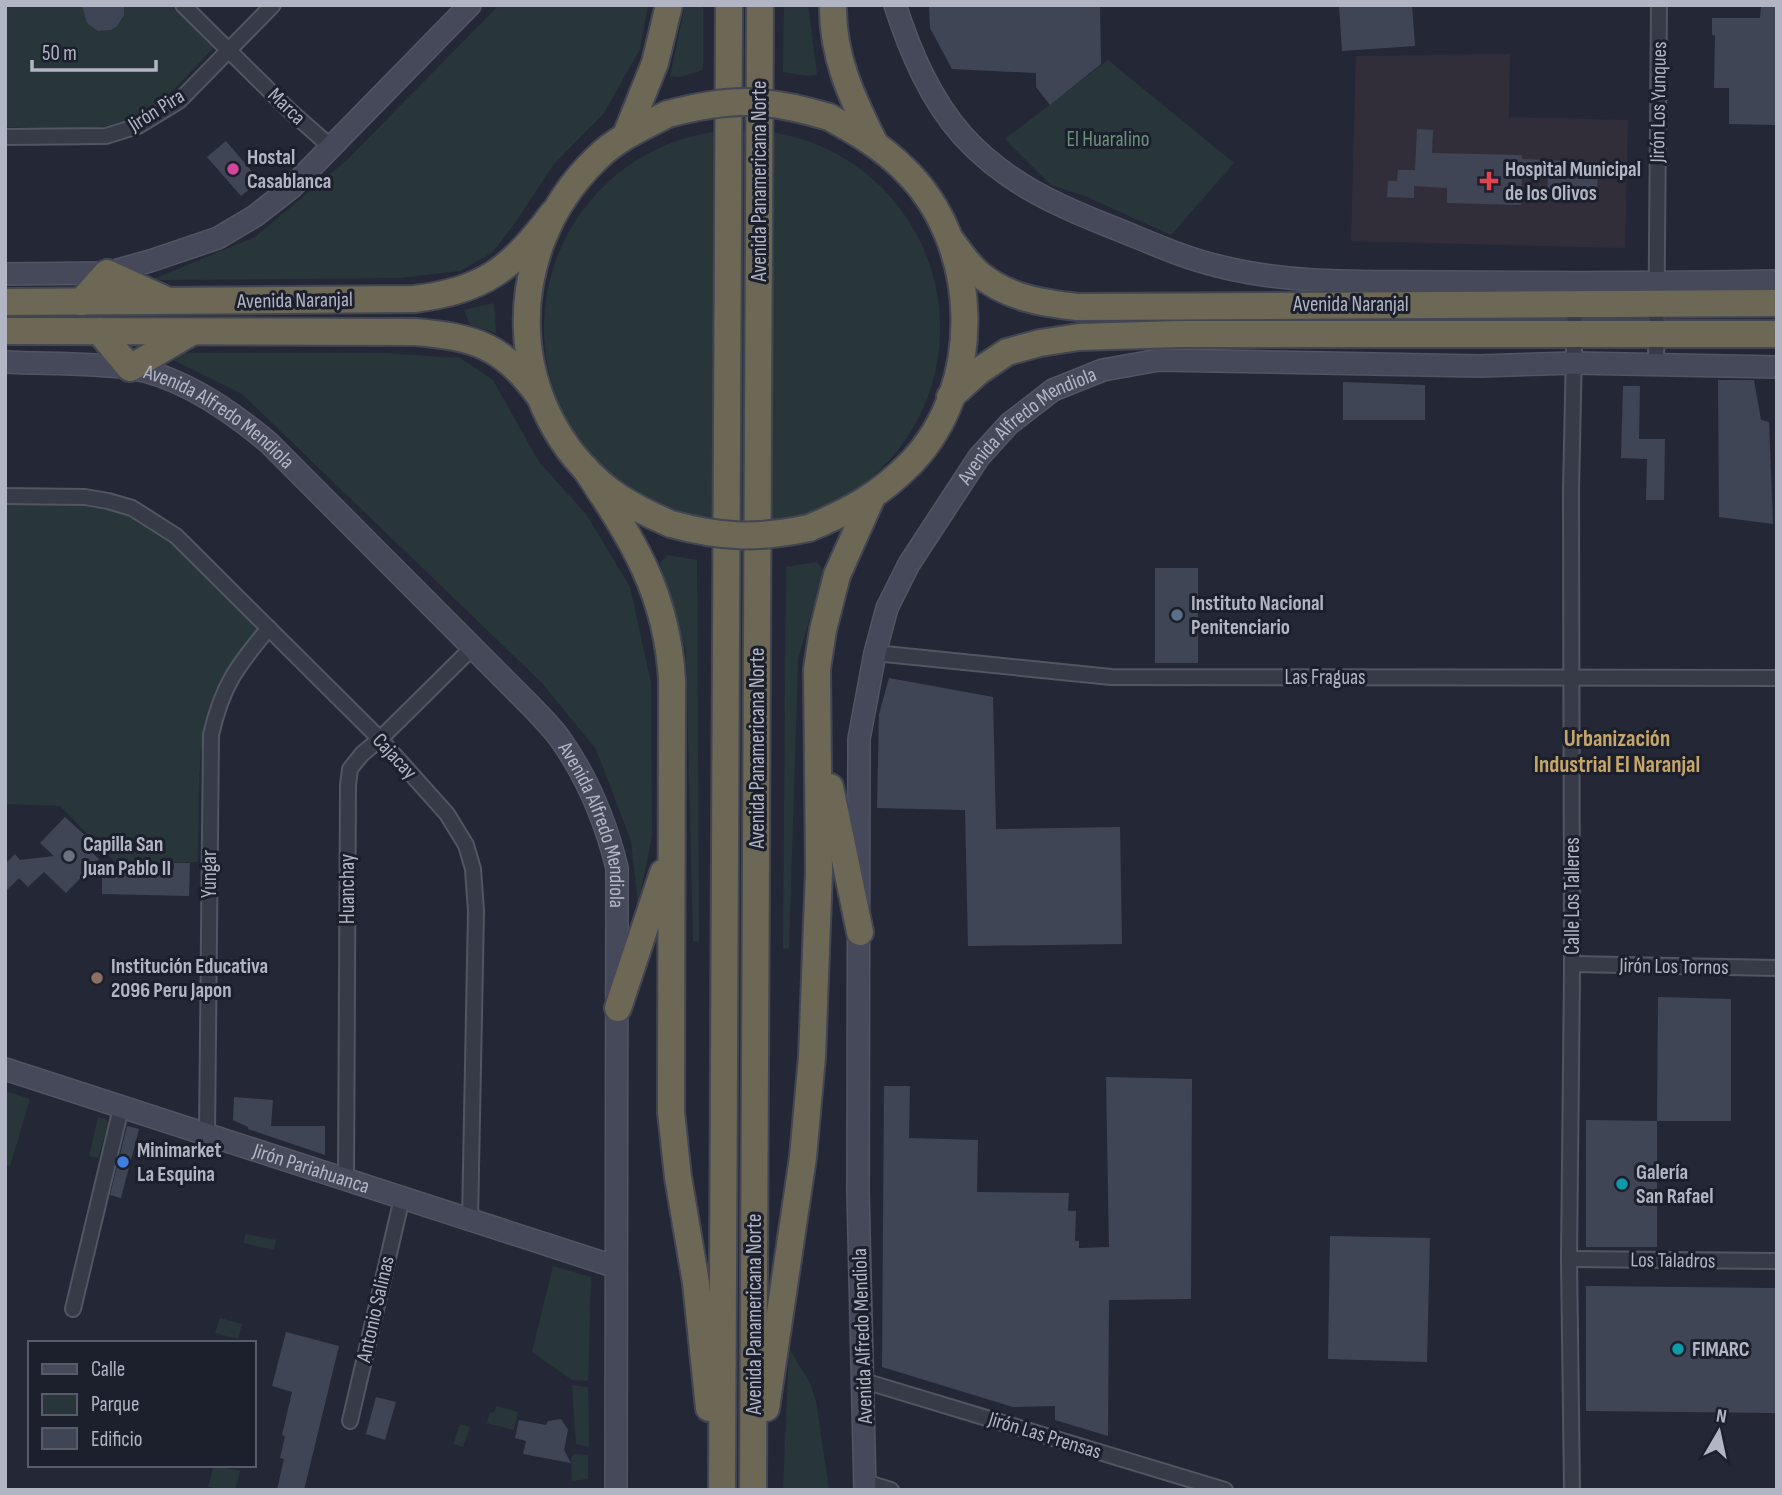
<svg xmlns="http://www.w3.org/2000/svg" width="1782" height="1495" viewBox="0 0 1782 1495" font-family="'Sofia Sans Condensed',sans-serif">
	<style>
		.medical { fill: #322e39 }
		.green { fill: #28363a }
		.building { fill: #404556 }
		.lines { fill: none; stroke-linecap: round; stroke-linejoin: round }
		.street-casing { stroke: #525562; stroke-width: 18 }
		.secondary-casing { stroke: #525562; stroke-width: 24 }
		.highway-casing { stroke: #424552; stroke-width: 30 }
		.street { stroke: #373a47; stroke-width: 14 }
		.secondary { stroke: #45495a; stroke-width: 21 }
		.highway { stroke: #6c6855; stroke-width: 26 }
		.highway-bridge-casing { stroke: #424552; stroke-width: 30; stroke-linecap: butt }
		.highway-bridge { stroke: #6c6855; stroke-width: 26 }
		.hotel-dot { fill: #d1479c; stroke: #1c1f2c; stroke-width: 2.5 }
		.health-dot { fill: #e0444e; stroke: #1c1f2c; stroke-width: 2.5 }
		.service-dot { fill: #5c6f8a; stroke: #1c1f2c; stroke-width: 2.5 }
		.worship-dot { fill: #6b7280; stroke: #1c1f2c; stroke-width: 2.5 }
		.education-dot { fill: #8d6e63; stroke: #1c1f2c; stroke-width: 2.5 }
		.shop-dot { fill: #3f7fe0; stroke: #1c1f2c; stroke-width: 2.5 }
		.culture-dot { fill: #0f9aa8; stroke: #1c1f2c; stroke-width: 2.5 }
		.labels { text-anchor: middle; stroke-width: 6; stroke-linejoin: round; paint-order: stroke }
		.street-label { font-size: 21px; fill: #b2b5c3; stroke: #1c1f2c }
		.park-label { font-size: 21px; fill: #6c917c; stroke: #1c1f2c }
		.poi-label { font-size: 21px; font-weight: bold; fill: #b2b5c3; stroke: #1c1f2c; text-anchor: start }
		.neighbourhood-label { font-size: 23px; font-weight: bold; fill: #c7a669; stroke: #1c1f2c }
	</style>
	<rect width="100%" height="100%" fill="#242836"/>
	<polygon class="medical" points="1510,54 1509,117 1628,120 1625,248 1351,241 1356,56"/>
	<g class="green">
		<path d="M5 5H171L213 48C189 73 164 105 130 119 93 134 45 127 5 127Z"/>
		<polygon points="499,5 648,5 640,49 604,113 553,165 515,223 493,252 460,271 399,278 151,280 255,237 347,160"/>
		<polygon points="685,5 703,5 703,70 680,77 670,76"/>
		<polygon points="784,5 808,5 817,75 807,76 783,72"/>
		<polygon points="1108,60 1234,163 1171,235 1085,196 1051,185 1005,139"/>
		<circle cx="742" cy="328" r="198"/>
		<polygon points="494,303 496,333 470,325 464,310"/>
		<polygon points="159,353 385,353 460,358 493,380 539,462 586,514 630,587 651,683 652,836 638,905 631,841 596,749 541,682 242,394"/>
		<path d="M5 504C44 504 87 499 124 513 173 531 221 592 258 629 245 646 230 662 220 681 193 736 200 802 198 862L117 864 60 806 5 804Z"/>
		<polygon points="668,555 697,560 699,942 693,941 686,652 660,563"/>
		<polygon points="816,562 824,570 798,659 789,948 783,949 786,567"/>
		<polygon points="5,1091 30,1099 10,1166 5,1165"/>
		<polygon points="98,1117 107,1120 108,1124 98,1158 89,1156"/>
		<polygon points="246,1234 276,1240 274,1250 243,1243"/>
		<polygon points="553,1266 591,1277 588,1381 572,1380 532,1352"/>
		<polygon points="220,1318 242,1324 238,1339 215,1333"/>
		<polygon points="789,1349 810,1383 816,1401 829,1490 783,1490"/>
		<polygon points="572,1385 588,1387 589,1447 576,1444"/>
		<polygon points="496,1406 518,1412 514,1430 487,1423 490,1412 494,1413"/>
		<polygon points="460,1424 470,1427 463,1447 453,1444"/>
		<polygon points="574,1454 588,1455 588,1479 572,1481 571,1458"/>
		<polygon points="214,1465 240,1471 235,1490 208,1487"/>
	</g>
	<g class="building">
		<polygon points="82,5 124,5 124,15 117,26 111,30 98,31 87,23"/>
		<polygon points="929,5 1100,5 1101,64 1050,105 1036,87 1036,73 952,69 930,28"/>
		<polygon points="1339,5 1412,5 1415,46 1342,51"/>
		<polygon points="1761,7 1777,7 1777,125 1729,124 1729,88 1714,88 1715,35 1712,35 1712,18 1760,18"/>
		<polygon points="1417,129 1433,130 1432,153 1522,155 1522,159 1598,162 1597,195 1547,193 1548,179 1522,177 1521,205 1447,203 1447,188 1414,186 1414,198 1387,197 1388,181 1397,181 1398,170 1415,170"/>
		<polygon points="226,141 260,181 241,196 207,157"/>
		<polygon points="1718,380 1754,380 1761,420 1769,422 1773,524 1719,517"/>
		<polygon points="1343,382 1425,385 1425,420 1343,420"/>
		<polygon points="1623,386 1640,386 1639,439 1665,439 1664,500 1646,500 1647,459 1621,458"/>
		<rect x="1155" y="568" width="43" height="95"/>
		<polygon points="889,678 993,697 996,829 1120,827 1122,944 968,946 965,810 877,808 879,714"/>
		<polygon points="65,817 90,840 85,846 99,859 66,893 44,872 28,887 19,878 5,892 5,864 15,854 20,860 54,856 40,843"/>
		<polygon points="174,863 190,863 189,896 102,894 102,867 174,869"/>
		<polygon points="1658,997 1731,999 1731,1121 1657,1121"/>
		<polygon points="1106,1077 1192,1079 1191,1299 1109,1300 1108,1436 1055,1420 1055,1406 1013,1407 882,1367 884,1086 910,1086 909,1138 978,1140 977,1192 1069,1193 1068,1211 1076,1211 1075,1241 1079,1241 1079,1248 1109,1247"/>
		<polygon points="234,1097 273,1100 271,1126 325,1126 325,1155 248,1129 248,1127 233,1120"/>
		<polygon points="1586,1120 1657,1121 1657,1247 1586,1247"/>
		<polygon points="127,1126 139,1129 121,1198 110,1195"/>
		<polygon points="1330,1236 1430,1238 1427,1362 1328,1359"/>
		<polygon points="1586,1286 1777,1288 1777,1413 1586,1411"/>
		<polygon points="286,1332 339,1346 304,1490 277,1490 284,1459 280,1458 285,1436 282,1435 292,1392 272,1386"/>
		<polygon points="376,1397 396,1402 385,1440 366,1434"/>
		<polygon points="561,1419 568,1430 564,1450 571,1463 523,1454 526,1441 515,1438 519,1420 546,1425 548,1421"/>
	</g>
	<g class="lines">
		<defs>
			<g id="street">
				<polyline points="183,5 288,109 331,147"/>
				<polyline points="5,137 106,136 138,126 179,101 273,5"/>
				<polyline points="1656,366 1659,5"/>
				<polyline points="5,496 85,497 108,501 132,508 176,536 380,739 447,814 466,845 473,869 476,911 470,1220"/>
				<polyline points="875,653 1111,677 1777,678"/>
				<polyline points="1572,964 1777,968"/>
				<path d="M207 1136 211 735C222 686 237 666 269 628"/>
				<polyline points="346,1181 348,785 350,769 362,754 380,739 472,648"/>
				<polyline points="1569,1259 1777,1261"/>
				<polyline points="73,1309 121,1108"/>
				<polyline points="864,1381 1225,1490"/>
				<polyline points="350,1421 402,1198"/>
				<polyline points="865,1482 891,1490"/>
				<polyline points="1572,1490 1569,1259 1572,972 1571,490 1575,303"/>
			</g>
			<g id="secondary">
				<path d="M895 5C910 51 930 99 963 136 1004 181 1053 204 1109 226 1145 240 1180 257 1218 266 1292 285 1369 281 1444 282 1555 283 1666 283 1777 281"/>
				<polyline points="5,274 107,273 150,261 218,238 255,216 291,188 470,5"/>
				<path id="s1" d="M5 362C46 364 88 363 129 368 179 375 231 411 269 443L531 706C542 718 554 729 563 743 589 781 606 823 617 868L616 1490"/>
				<path id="s2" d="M5 1069 616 1267"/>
				<path id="s3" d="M865 1490 858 1191 859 739 875 653 887 608 909 564 979 457 1009 424 1053 390 1103 370 1159 360 1479 366 1574 363 1777 367"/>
			</g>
			<g id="highway">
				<path d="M833 5C832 56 852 98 874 142"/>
				<path d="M668 114C642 127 616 139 596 159 500 252 503 408 610 491 629 505 650 515 671 524"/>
				<polyline points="626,135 655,63 669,5"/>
				<path d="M950 239C959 251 968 265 979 274 1008 298 1042 303 1078 307L1777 303"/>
				<path d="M5 302 414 299C483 291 512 269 553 213"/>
				<polyline points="81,302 107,273 162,298"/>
				<path d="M5 331 415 332C475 337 504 346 540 397"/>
				<polyline points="99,331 130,368 190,333"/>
				<polyline points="950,397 979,371 1007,352 1040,343 1079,337 1179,334 1777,334"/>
				<path d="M585 468C632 539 667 592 672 680L671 1112 678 1177 696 1283 709 1408"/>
				<path d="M809 528C852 510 878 496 911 463 986 385 981 242 903 168 881 146 856 132 829 117"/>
				<polyline points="830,787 860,932"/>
				<polyline points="618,1008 663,873"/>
				<polyline points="766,1408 803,1157 812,1057 819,871 817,669 823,630 837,575 871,499"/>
				<polyline points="722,1490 729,5"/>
				<polyline points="753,1490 760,5"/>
			</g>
		</defs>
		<use href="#street" class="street-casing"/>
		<use href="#secondary" class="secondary-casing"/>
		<use href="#highway" class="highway-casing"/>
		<use href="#street" class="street"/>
		<use href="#secondary" class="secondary"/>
		<use href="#highway" class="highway"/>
		<defs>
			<g id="highway-bridge">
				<path d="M668 114C732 97 765 98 829 117"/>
				<path d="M671 524C722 538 758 539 809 528"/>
			</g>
		</defs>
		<use href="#highway-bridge" class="highway-bridge-casing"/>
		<use href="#highway-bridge" class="highway-bridge"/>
	</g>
	<circle class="hotel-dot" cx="233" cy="169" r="7"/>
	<path class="health-dot" d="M1485.5 170.5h7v7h7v7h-7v7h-7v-7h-7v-7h7z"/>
	<circle class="service-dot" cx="1177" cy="615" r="7"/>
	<circle class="worship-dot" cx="69" cy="856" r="7"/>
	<circle class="education-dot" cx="97" cy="978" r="7"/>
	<circle class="shop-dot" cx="123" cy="1162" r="7"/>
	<g class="culture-dot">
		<circle cx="1622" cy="1184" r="7"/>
		<circle cx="1678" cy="1349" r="7"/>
	</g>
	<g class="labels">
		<g class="street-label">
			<text transform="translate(1658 102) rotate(-89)" y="7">Jirón Los Yunques</text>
			<text transform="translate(287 106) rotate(44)" y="7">Marca</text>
			<text transform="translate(156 110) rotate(-32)" y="7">Jirón Pira</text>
			<text transform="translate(759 181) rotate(-90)" y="7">Avenida Panamericana Norte</text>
			<text transform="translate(295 300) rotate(-1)" y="7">Avenida Naranjal</text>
			<text x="1351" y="311">Avenida Naranjal</text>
			<text dy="7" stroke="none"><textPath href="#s1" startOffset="228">Avenida Alfredo Mendiola</textPath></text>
			<text dy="7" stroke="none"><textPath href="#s3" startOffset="1120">Avenida Alfredo Mendiola</textPath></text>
			<text x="1325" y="684">Las Fraguas</text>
			<text transform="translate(757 748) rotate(-90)" y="7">Avenida Panamericana Norte</text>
			<text transform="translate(395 756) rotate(47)" y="7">Cajacay</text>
			<text dy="7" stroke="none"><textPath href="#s1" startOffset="794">Avenida Alfredo Mendiola</textPath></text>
			<text transform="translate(209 874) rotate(-90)" y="7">Yungar</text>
			<text transform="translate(347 889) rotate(-90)" y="7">Huanchay</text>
			<text transform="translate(1572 896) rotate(-90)" y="7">Calle Los Talleres</text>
			<text transform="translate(1674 966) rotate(1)" y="7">Jirón Los Tornos</text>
			<text dy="7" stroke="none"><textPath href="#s2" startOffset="322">Jirón Pariahuanca</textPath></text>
			<text transform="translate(1673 1260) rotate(1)" y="7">Los Taladros</text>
			<text transform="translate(375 1309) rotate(-77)" y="7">Antonio Salinas</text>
			<text transform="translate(754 1314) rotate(-90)" y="7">Avenida Panamericana Norte</text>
			<text transform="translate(862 1336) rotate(-92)" y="7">Avenida Alfredo Mendiola</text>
			<text transform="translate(1045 1435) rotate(17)" y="7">Jirón Las Prensas</text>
		</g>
		<g class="park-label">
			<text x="1108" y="146">El Huaralino</text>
		</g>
		<g class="poi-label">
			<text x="247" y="164">Hostal<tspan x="247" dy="24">Casablanca</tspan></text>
			<text x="1505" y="176">Hospìtal Municipal<tspan x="1505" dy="24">de los Olivos</tspan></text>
			<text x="1191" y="610">Instituto Nacional<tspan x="1191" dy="24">Penitenciario</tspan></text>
			<text x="83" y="851">Capilla San<tspan x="83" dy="24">Juan Pablo II</tspan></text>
			<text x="111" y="973">Institución Educativa<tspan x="111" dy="24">2096 Peru Japon</tspan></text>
			<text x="137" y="1157">Minimarket<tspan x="137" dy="24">La Esquina</tspan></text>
			<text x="1636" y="1179">Galería<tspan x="1636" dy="24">San Rafael</tspan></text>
			<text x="1692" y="1356">FIMARC</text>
		</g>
		<g class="neighbourhood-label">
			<text x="1617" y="746">Urbanización<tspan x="1617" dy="26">Industrial El Naranjal</tspan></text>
		</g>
	</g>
	<rect width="1782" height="1495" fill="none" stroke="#b2b5c3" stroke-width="14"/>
	<rect x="28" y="1341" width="228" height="126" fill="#1c1f2c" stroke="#585b68" stroke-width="2"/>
	<rect x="42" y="1364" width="35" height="10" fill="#45495a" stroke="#585b68" stroke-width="2"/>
	<text x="91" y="1376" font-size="21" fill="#b2b5c3">Calle</text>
	<rect x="42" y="1394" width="35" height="21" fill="#28363a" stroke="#585b68" stroke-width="2"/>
	<text x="91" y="1411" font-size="21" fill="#b2b5c3">Parque</text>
	<rect x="42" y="1428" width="35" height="21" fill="#404556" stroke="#585b68" stroke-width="2"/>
	<text x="91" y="1446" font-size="21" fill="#b2b5c3">Edificio</text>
	<g transform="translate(1719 1432) rotate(9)" stroke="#1c1f2c" stroke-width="5" paint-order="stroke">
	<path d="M0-5L12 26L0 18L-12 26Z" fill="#b2b5c3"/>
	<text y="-10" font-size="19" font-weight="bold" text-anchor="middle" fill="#b2b5c3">N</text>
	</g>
	<path d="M32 60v10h124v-10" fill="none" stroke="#b2b5c3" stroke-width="3.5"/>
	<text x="42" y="60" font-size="21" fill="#b2b5c3" stroke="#1c1f2c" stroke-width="5" paint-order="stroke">50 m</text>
</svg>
